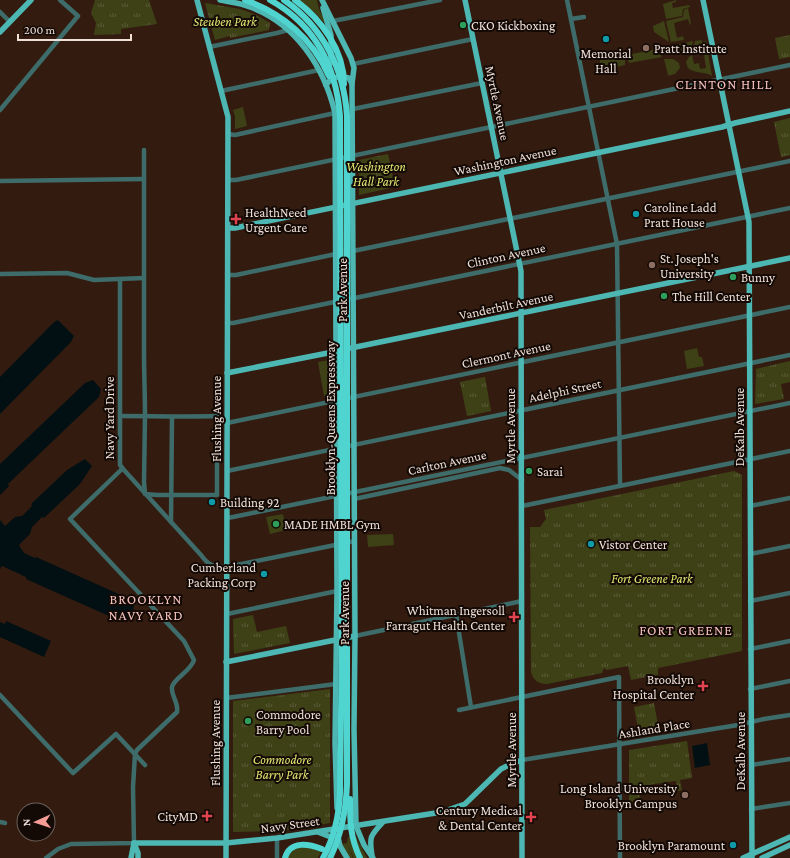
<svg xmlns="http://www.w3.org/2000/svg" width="790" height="858" viewBox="0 0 790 858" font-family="'Crimson Pro',serif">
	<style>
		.green { fill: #3e4116 }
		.park { fill: url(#park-tufts) }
		.water { fill: #021013 }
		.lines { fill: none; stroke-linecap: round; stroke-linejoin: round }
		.minor { stroke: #3e6c6a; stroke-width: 4.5 }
		.major { stroke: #4db7b3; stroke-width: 5.5 }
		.highway { stroke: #50d4d0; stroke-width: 6 }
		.leisure-dot { fill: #2e9e5b; stroke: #130905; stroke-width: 1.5 }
		.culture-dot { fill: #0f9aa8; stroke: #130905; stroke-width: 1.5 }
		.education-dot { fill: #8d6e63; stroke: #130905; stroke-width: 1.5 }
		.health-dot { fill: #e0444e; stroke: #130905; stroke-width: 1.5 }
		.labels { text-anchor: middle; stroke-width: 4; stroke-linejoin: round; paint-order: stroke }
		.park-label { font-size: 13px; font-style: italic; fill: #e2e870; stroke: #130905 }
		.poi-label { font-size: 13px; fill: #f0e0d8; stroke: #130905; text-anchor: start }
		.street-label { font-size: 13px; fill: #f0e0d8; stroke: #130905 }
		.neighbourhood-label { font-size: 14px; letter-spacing: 1px; fill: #f5c1bd; stroke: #130905 }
	</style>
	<defs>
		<pattern id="park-tufts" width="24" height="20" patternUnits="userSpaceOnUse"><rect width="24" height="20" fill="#3e4116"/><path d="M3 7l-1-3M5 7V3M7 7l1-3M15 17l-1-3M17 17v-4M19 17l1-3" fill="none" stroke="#5a5c37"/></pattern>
	</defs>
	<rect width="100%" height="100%" fill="#331c0f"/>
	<g class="green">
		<polygon points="299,0 317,0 319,9 328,27 319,17"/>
		<polygon points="676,0 676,2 672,3 673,8 689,5 690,7 683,9 682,16 666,19 663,4"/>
		<polygon points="688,8 691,24 690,25 688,19 674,23 677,38 683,36 684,40 671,42 666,21 683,17 684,10"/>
		<polygon points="664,21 669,42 654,32 653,26"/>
		<path d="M701 40 703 42 706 41 712 76C708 72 692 73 688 68 687 66 687 64 686 62L689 57 692 55 694 64 699 63 700 69 706 68 703 48 696 49 697 52H692L695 41Z"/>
		<polygon points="693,41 690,53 674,53 672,46"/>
		<polygon points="657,49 662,57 629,63 627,55"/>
		<polygon points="625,55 625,65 616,67 616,69 600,72 600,60"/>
		<polygon points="664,59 673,59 679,63 680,68 675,74 667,76 668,75"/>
		<polygon points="243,107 247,126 235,129 235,116 233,110"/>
		<polygon points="697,348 699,357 702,357 704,366 687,369 684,351"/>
		<polygon points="330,360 330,394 324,396 318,362"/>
		<polygon points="283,514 286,530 270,534 266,517"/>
		<polygon points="393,534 394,545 368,547 367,535"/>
		<polygon points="348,837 356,837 367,858 354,858 348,846 353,858 349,858 342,844 347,843"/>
		<path d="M304 847 321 851 318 858H287C290 849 296 848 304 847Z"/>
	</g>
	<g class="park">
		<polygon points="95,0 149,0 157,24 121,29 121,34 94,35 96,23 91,13"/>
		<polygon points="205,3 240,9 254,14 270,23 269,30 230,38 230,36 215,40"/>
		<polygon points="790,35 790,57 779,59 775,38"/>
		<polygon points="790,118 790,155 781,157 774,122"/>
		<polygon points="388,154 395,187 359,195 359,160"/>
		<polygon points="790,361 790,382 781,384 784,399 755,404 756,369"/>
		<polygon points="485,377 491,411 467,416 460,382"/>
		<path d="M734 471 742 475V651L658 668V675L631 680 628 666 607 670 604 668 602 673 547 684C538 684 533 680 531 672L530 527H540L546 519 544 510Z"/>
		<polygon points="253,615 257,632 286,626 290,643 234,654 233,619"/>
		<polygon points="330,689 330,823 282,831 233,832 233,701"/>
		<polygon points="654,703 659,731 639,734 634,707"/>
		<polygon points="687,741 692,778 680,780 682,790 678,791 676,781 647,785 647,787 639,791 640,800 629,802 629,750"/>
	</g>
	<g class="water">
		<polygon points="58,320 74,336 71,342 0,414 0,377 54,322"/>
		<polygon points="93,380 101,389 99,397 8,484 9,486 0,495 0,464 85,383"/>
		<path d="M85 459 92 466 80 484 44 518 42 517 32 527 30 534 19 545 24 553 35 558 36 557 132 600C136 609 133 620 120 621L26 579V577L2 566 0 569V520L5 526 15 517 22 516 32 506 31 504 67 470Z"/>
		<polygon points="6,621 51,641 44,657 0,637 0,622 5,624"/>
		<polygon points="707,743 710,765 695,768 692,746"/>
	</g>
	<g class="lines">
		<g class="minor">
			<polyline points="567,0 617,244 620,485"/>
			<polyline points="0,12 10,22"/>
			<polyline points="571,19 584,17"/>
			<polyline points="333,21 440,0"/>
			<polyline points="209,47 277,33 288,30"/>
			<polyline points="353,64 473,39"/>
			<polyline points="221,91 319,70"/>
			<polyline points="353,109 482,83"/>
			<polyline points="0,110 78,16 60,0"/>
			<polyline points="228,134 235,135 335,113"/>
			<polyline points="228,180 236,180 790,65"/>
			<polyline points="0,181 144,179"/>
			<polyline points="353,251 790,161"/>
			<polyline points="0,274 67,273 94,280 144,278"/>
			<polyline points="227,275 236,275 336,254"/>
			<path d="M120 279V465L124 470 201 555C208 565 213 567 227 567L355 541"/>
			<polyline points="350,299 790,208"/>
			<polyline points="227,323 233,323 339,301"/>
			<path d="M120 416C152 416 185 417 217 416V495H157L145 494 144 482 145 416C145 395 144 373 144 351V150"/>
			<polyline points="227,423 790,307"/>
			<polyline points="227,471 790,355"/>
			<polyline points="354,499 500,468 509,470 522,480"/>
			<polyline points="522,506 790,451"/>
			<polyline points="750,506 790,498"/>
			<polyline points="227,518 233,517 790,403"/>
			<polyline points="171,522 172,417"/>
			<polyline points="750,554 790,546"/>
			<polyline points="750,601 790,593"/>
			<polyline points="227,614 337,591"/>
			<polyline points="456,614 471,707"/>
			<polyline points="355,636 522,601"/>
			<polyline points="750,649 790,641"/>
			<polyline points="750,689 790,681"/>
			<polyline points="0,695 73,773 116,734 145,765"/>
			<polyline points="226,698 336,684"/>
			<polyline points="459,710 619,677 620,858"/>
			<polyline points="522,760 738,725 764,719 790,715"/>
			<polyline points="751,765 790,759"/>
			<polyline points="751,809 790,803"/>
			<polyline points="0,822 5,823"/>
			<polyline points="277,838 277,858"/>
			<path d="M46 858 58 849 71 844 134 843 133 787 135 754 137 750 177 712C179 703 171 696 172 687 174 678 191 671 194 660L184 641 70 519 122 469"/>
		</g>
		<g class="major">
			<polyline points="197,0 228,117 226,858"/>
			<path d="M220 0C230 2 241 3 250 7 296 24 324 67 335 113L337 591 335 743 337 808"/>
			<polyline points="322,0 351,58 354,68 352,84 355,636 354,729 356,826 364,845 373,858"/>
			<polyline points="465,0 521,271 522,858"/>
			<polyline points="703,0 749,222 752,858"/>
			<polyline points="323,8 331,35 331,56 329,69"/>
			<polyline points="0,32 31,0"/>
			<path d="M326 85C331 77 340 75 349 78L352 84"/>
			<polyline points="228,228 235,228 722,127 735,123 790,111"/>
			<polyline points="351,348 790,258"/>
			<polyline points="227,373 338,351"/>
			<polyline points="226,662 355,636"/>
			<polyline points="318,832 328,836"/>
			<polyline points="338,837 340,846 347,858"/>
			<polyline points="134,843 226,843 277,838 442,812 465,804 501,769 509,765 522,760"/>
			<polyline points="134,843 138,853 138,858"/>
			<path d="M372 856C369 837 370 836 383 822"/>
			<polyline points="131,858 134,843"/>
			<polyline points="743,858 790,837"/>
			<polyline points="762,858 790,845"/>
		</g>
		<g class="highway">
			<path d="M245 0C282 13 313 39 329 76"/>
			<path d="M270 0C315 25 336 67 340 116L342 640 340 793C339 816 334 838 323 858"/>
			<path d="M284 0C323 27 344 69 347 116V784C346 810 342 834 330 858"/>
			<path d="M295 0C321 19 344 50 344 84"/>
			<path d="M350 799C350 821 350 837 360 858"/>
			<path d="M285 858C290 840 309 844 322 849"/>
		</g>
	</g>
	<g class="leisure-dot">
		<circle cx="463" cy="25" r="4"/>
		<circle cx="733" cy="277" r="4"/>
		<circle cx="664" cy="296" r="4"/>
		<circle cx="529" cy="471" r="4"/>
		<circle cx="276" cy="524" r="4"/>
		<circle cx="248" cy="721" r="4"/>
	</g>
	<g class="culture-dot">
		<circle cx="606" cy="39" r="4"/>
		<circle cx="636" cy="214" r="4"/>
		<circle cx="212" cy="502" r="4"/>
		<circle cx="591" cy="544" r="4"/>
		<circle cx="264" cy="574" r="4"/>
		<circle cx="733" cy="845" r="4"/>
	</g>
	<g class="education-dot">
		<circle cx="646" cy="48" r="4"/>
		<circle cx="652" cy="265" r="4"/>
		<circle cx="685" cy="795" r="4"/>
	</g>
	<g class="health-dot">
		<path d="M234 213h4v4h4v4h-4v4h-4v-4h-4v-4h4z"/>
		<path d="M512 611h4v4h4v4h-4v4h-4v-4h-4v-4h4z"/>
		<path d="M701 680h4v4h4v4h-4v4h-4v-4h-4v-4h4z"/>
		<path d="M205 810h4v4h4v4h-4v4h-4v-4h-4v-4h4z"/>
		<path d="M529 811h4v4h4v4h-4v4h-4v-4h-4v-4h4z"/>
	</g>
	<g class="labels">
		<g class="park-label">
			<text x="225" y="26">Steuben Park</text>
			<text x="376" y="171">Washington<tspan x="376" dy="15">Hall Park</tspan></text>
			<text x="652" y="583">Fort Greene Park</text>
			<text x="282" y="764">Commodore<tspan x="282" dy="15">Barry Park</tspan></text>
		</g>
		<g class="poi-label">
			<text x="471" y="30">CKO Kickboxing</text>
			<text x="654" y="53">Pratt Institute</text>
			<text x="606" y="58" text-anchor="middle">Memorial<tspan x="606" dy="15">Hall</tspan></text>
			<text x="644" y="212">Caroline Ladd<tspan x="644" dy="15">Pratt House</tspan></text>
			<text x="245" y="217">HealthNeed<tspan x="245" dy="15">Urgent Care</tspan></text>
			<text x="660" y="263">St. Joseph's<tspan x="660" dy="15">University</tspan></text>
			<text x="741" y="282">Bunny</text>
			<text x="672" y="301">The Hill Center</text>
			<text x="537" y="476">Sarai</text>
			<text x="220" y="507">Building 92</text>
			<text x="284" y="529">MADE HMBL Gym</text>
			<text x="599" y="549">Vistor Center</text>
			<text x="256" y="572" text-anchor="end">Cumberland<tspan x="256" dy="15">Packing Corp</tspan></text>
			<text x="505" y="615" text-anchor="end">Whitman Ingersoll<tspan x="505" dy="15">Farragut Health Center</tspan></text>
			<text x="694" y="684" text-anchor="end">Brooklyn<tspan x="694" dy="15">Hospital Center</tspan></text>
			<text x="256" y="719">Commodore<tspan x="256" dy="15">Barry Pool</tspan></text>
			<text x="677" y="793" text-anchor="end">Long Island University<tspan x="677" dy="15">Brooklyn Campus</tspan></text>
			<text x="522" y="815" text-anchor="end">Century Medical<tspan x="522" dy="15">&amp; Dental Center</tspan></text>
			<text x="198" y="821" text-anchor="end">CityMD</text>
			<text x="725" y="850" text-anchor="end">Brooklyn Paramount</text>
		</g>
		<g class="street-label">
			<text transform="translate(498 103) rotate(78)" y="5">Myrtle Avenue</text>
			<text transform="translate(505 160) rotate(-12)" y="5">Washington Avenue</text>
			<text transform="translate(506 255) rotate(-12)" y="5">Clinton Avenue</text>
			<text transform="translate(342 290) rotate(-90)" y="5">Park Avenue</text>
			<text transform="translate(506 305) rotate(-12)" y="5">Vanderbilt Avenue</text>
			<text transform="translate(506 354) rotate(-12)" y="5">Clermont Avenue</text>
			<text transform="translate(565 390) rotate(-12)" y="5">Adelphi Street</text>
			<text transform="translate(109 418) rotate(-90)" y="5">Navy Yard Drive</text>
			<text transform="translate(330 418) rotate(-90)" y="5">Brooklyn-Queens Expressway</text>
			<text transform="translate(216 419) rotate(-90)" y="5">Flushing Avenue</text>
			<text transform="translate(510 426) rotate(-90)" y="5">Myrtle Avenue</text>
			<text transform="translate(739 427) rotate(-90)" y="5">DeKalb Avenue</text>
			<text transform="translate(447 462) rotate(-12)" y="5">Carlton Avenue</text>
			<text transform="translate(344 613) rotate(-90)" y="5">Park Avenue</text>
			<text transform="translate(654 728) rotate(-9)" y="5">Ashland Place</text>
			<text transform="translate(215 743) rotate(-90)" y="5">Flushing Avenue</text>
			<text transform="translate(511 750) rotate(-90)" y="5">Myrtle Avenue</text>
			<text transform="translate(740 751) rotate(-90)" y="5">DeKalb Avenue</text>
			<text transform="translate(290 824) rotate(-8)" y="5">Navy Street</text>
		</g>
		<g class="neighbourhood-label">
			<text x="724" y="89">CLINTON HILL</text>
			<text x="146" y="604">BROOKLYN<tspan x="146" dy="16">NAVY YARD</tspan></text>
			<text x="686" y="635">FORT GREENE</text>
		</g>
	</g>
	<g transform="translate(36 822) rotate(267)"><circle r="19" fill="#130905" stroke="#6b5f59"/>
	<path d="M0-3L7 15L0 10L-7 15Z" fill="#f59c95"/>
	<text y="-6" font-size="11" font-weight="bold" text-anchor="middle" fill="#f0e0d8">N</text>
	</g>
	<path d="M18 34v6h113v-6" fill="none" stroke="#f0e0d8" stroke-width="2"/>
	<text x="24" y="34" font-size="12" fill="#f0e0d8" stroke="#130905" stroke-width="3" paint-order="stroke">200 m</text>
</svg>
